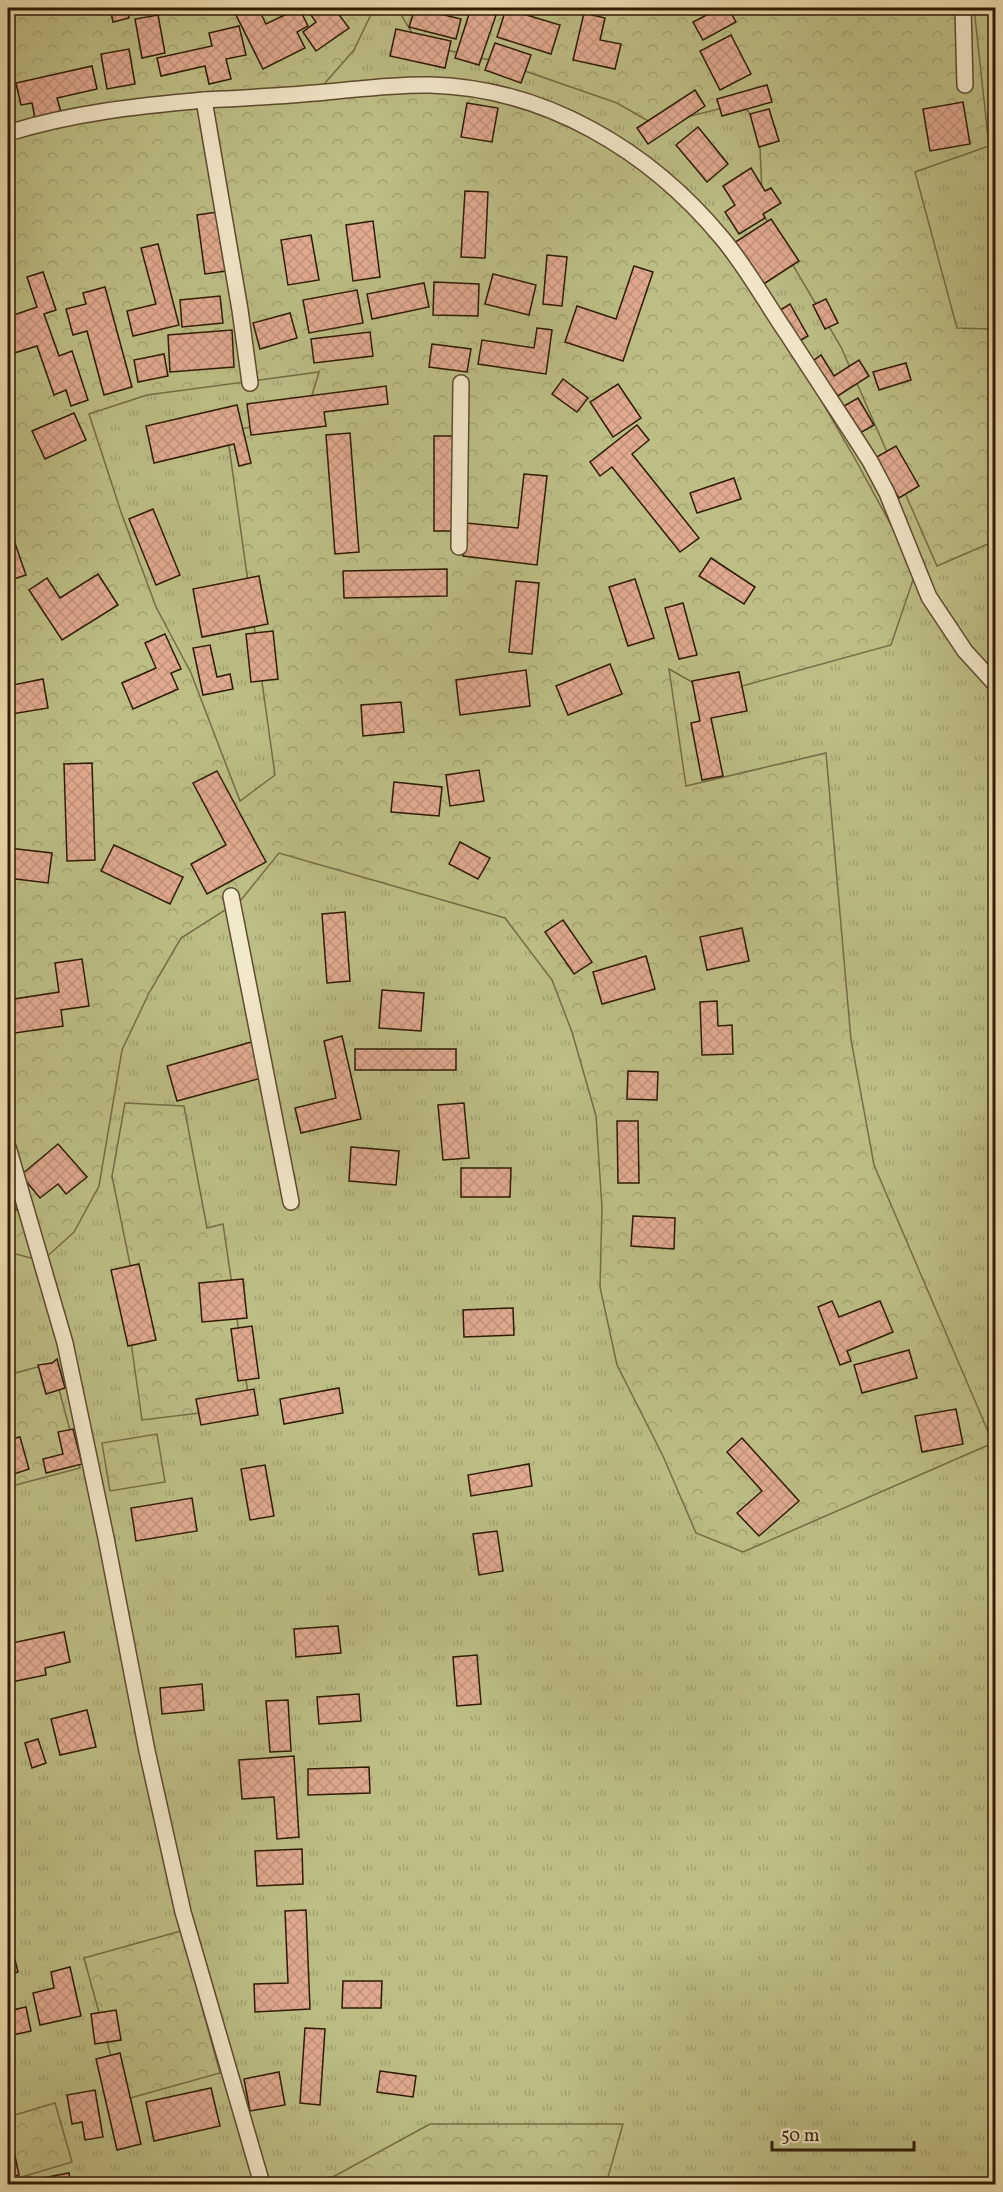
<svg xmlns="http://www.w3.org/2000/svg" width="1003" height="2192" viewBox="0 0 1003 2192" font-family="Vollkorn,serif">
	<style>
		.grass { fill: url(#grass-tufts); stroke: #766c45; stroke-width: 1.5 }
		.forest { fill: url(#forest-crowns); stroke: #766c45; stroke-width: 1.5; fill-rule: evenodd }
		.building { fill: url(#building-cross-hatch); stroke: #2e1b04; stroke-width: 1.5 }
		.lines { fill: none; stroke-linecap: round; stroke-linejoin: round }
		.street-casing { stroke: #5d4b2e; stroke-width: 18 }
		.street { stroke: #f2e8ca; stroke-width: 15 }
	</style>
	<defs>
		<pattern id="grass-tufts" width="24" height="20" patternUnits="userSpaceOnUse" patternTransform="scale(1.5)"><rect width="24" height="20" fill="#bdbe86"/><path d="M3 7l-1-3M5 7V3M7 7l1-3M15 17l-1-3M17 17v-4M19 17l1-3" fill="none" stroke="#a3a372"/></pattern>
		<pattern id="forest-crowns" width="20" height="18" patternUnits="userSpaceOnUse" patternTransform="scale(1.5)"><rect width="20" height="18" fill="#bdbe86"/><path d="M2 6a3 3 0 1 1 6 0M12 15a3 3 0 1 1 6 0" fill="none" stroke="#a3a372"/></pattern>
		<pattern id="building-cross-hatch" width="8" height="8" patternUnits="userSpaceOnUse" patternTransform="scale(1.5)"><rect width="8" height="8" fill="#e1aa90"/><path d="M0 0l8 8M0 8l8-8" fill="none" stroke="#c1927b"/></pattern>
	</defs>
	<rect width="100%" height="100%" fill="#ebdbad"/>
	<filter id="stains"><feTurbulence type="fractalNoise" baseFrequency=".00333" numOctaves="4"/><feColorMatrix values="0 0 0 0 .2 0 0 0 0 .09 0 0 0 0 .02 0 0 0 .5 -.17"/></filter>
	<radialGradient id="worn" r=".72"><stop offset=".6" stop-color="#630" stop-opacity="0"/><stop offset="1" stop-color="#630" stop-opacity=".3"/></radialGradient>
	<rect class="grass" x="8" y="8" width="987" height="2176"/>
	<g class="forest">
		<path d="M8 8H374L354 50 310 100 432 86 525 101 627 153 717 238 777 324 854 457 916 571 891 645 713 694 669 669 686 786 826 753 851 1040 874 1165 993 1443 743 1552 696 1533 663 1456 617 1365 600 1287 602 1208 596 1116 572 1032 552 980 505 918 279 853 241 900 181 938 149 993 122 1050 99 1186 74 1232 42 1261 8 1252ZM319 372 306 415 227 432 275 775 240 801 191 673 156 607 121 512 89 414 147 395Z"/>
		<polygon points="397,8 974,8 989,146 915,172 957,328 991,329 996,359 995,541 937,566 841,347 763,214 759,126 742,103 655,125 617,103 502,63 418,43"/>
		<polygon points="125,1103 184,1106 207,1228 223,1224 250,1407 142,1420 130,1335 144,1333 112,1176"/>
		<polygon points="52,1363 80,1468 8,1487 8,1375"/>
		<polygon points="157,1434 165,1482 110,1491 102,1443"/>
		<polygon points="181,1931 220,2073 123,2100 84,1958"/>
		<polygon points="55,2103 72,2162 8,2181 8,2117"/>
		<polygon points="430,2124 623,2124 606,2184 320,2184"/>
	</g>
	<g class="building">
		<polygon points="110,8 127,8 129,18 113,22"/>
		<polygon points="235,8 258,8 266,24 299,8 308,26 297,32 305,48 263,69 233,9"/>
		<polygon points="306,8 352,8 340,16 349,28 316,51 303,32 316,22"/>
		<polygon points="415,8 461,19 456,39 409,27"/>
		<polygon points="471,8 496,15 479,65 455,58"/>
		<polygon points="720,8 728,8 736,22 703,40 693,22"/>
		<polygon points="506,9 560,25 551,54 497,37"/>
		<polygon points="584,13 605,18 600,40 621,44 615,69 573,60"/>
		<polygon points="158,15 165,53 142,58 135,19"/>
		<polygon points="239,26 246,55 226,59 231,79 209,84 205,66 161,76 157,58 212,46 209,33"/>
		<polygon points="396,29 451,41 445,68 390,56"/>
		<polygon points="731,35 751,74 720,90 700,51"/>
		<polygon points="495,43 531,55 521,83 485,70"/>
		<polygon points="129,49 135,84 107,89 101,54"/>
		<polygon points="92,66 97,89 57,98 61,112 35,118 32,103 21,105 16,83"/>
		<polygon points="767,85 772,102 722,116 717,99"/>
		<polygon points="695,90 705,106 648,144 637,128"/>
		<polygon points="963,102 970,144 930,151 923,109"/>
		<polygon points="467,103 498,108 492,142 461,137"/>
		<polygon points="769,109 779,141 759,147 750,114"/>
		<polygon points="698,127 728,164 707,182 676,145"/>
		<polygon points="751,168 765,191 771,188 781,203 763,214 765,218 739,234 725,212 735,205 723,186"/>
		<polygon points="465,191 488,192 485,258 461,257"/>
		<polygon points="217,212 226,271 205,274 197,215"/>
		<polygon points="771,219 799,261 762,285 734,243"/>
		<polygon points="373,221 380,277 353,281 346,225"/>
		<polygon points="311,235 319,280 288,285 281,240"/>
		<polygon points="158,244 179,325 133,336 127,311 156,304 141,248"/>
		<polygon points="547,255 567,257 562,306 543,304"/>
		<polygon points="634,266 653,272 623,361 565,342 577,306 616,319"/>
		<polygon points="43,272 56,310 44,314 59,356 72,351 88,400 71,406 66,390 54,395 37,346 11,354 8,343 8,317 37,307 27,277"/>
		<polygon points="493,274 536,285 529,315 485,304"/>
		<polygon points="434,282 479,284 478,316 433,315"/>
		<polygon points="424,283 429,307 372,319 367,294"/>
		<polygon points="105,287 132,387 104,395 87,331 73,335 66,309 86,304 83,293"/>
		<polygon points="357,290 363,323 309,333 303,300"/>
		<polygon points="220,296 223,323 182,327 180,300"/>
		<polygon points="826,299 838,323 825,329 813,305"/>
		<polygon points="790,304 808,336 796,343 777,312"/>
		<polygon points="290,313 297,338 260,349 253,323"/>
		<polygon points="537,328 552,330 546,374 478,364 482,340 534,348"/>
		<polygon points="232,330 234,367 170,372 168,335"/>
		<polygon points="370,332 373,356 314,363 311,339"/>
		<polygon points="432,344 471,349 467,372 429,367"/>
		<polygon points="164,354 168,376 138,382 134,360"/>
		<polygon points="821,355 834,376 859,360 869,376 833,399 810,363"/>
		<polygon points="906,363 911,380 879,390 873,372"/>
		<polygon points="563,379 588,398 577,412 552,394"/>
		<polygon points="618,384 641,418 613,437 590,402"/>
		<polygon points="386,386 388,404 324,412 326,426 251,435 247,404"/>
		<polygon points="858,398 874,425 860,433 844,406"/>
		<polygon points="237,405 251,463 239,466 234,444 154,463 146,426"/>
		<polygon points="74,413 86,440 45,459 32,431"/>
		<polygon points="637,425 649,440 632,454 699,538 680,552 612,467 600,476 590,462"/>
		<polygon points="350,433 359,552 335,554 326,435"/>
		<rect x="434" y="436" width="21" height="95"/>
		<polygon points="896,446 919,486 899,498 875,458"/>
		<polygon points="524,474 547,476 537,565 463,556 466,523 518,528"/>
		<polygon points="734,478 741,499 697,513 690,493"/>
		<polygon points="153,509 180,575 156,585 129,519"/>
		<polygon points="8,523 26,575 8,581"/>
		<polygon points="711,558 755,587 744,604 699,576"/>
		<polygon points="447,569 447,596 344,598 343,571"/>
		<polygon points="98,574 118,605 62,640 29,590 47,578 60,598"/>
		<polygon points="259,576 268,624 202,637 193,589"/>
		<polygon points="635,579 654,638 628,646 609,587"/>
		<polygon points="516,581 539,583 532,654 509,652"/>
		<polygon points="683,603 697,655 679,659 665,608"/>
		<polygon points="273,631 278,679 251,682 246,634"/>
		<polygon points="165,634 181,669 171,673 178,689 133,709 122,683 156,668 145,643"/>
		<polygon points="210,645 217,677 230,674 233,689 203,695 193,648"/>
		<polygon points="610,664 622,694 568,715 556,686"/>
		<polygon points="526,670 530,706 460,715 456,680"/>
		<polygon points="739,672 747,711 711,718 723,776 702,780 691,723 700,721 692,681"/>
		<polygon points="43,679 48,708 12,714 8,686"/>
		<polygon points="401,702 404,732 363,736 361,705"/>
		<polygon points="92,763 95,860 67,861 64,764"/>
		<polygon points="479,770 484,801 450,806 446,775"/>
		<polygon points="217,771 266,862 207,894 191,864 226,845 193,783"/>
		<polygon points="394,782 442,787 439,816 391,812"/>
		<polygon points="460,842 490,858 478,879 449,864"/>
		<polygon points="114,845 183,877 170,904 101,871"/>
		<polygon points="8,848 52,853 48,883 8,878"/>
		<polygon points="345,912 350,981 327,983 322,914"/>
		<polygon points="563,920 592,962 574,974 545,932"/>
		<polygon points="742,928 749,961 707,970 700,937"/>
		<polygon points="646,956 655,989 602,1004 593,972"/>
		<polygon points="82,959 89,1006 61,1010 63,1026 8,1034 8,1000 59,992 55,963"/>
		<polygon points="382,990 424,993 421,1031 379,1028"/>
		<polygon points="717,1001 718,1026 732,1025 733,1054 702,1055 700,1002"/>
		<polygon points="342,1036 361,1119 301,1133 295,1108 336,1098 324,1041"/>
		<polygon points="255,1041 265,1077 177,1101 167,1066"/>
		<rect x="355" y="1049" width="101" height="21"/>
		<polygon points="628,1071 658,1072 657,1100 627,1099"/>
		<polygon points="464,1103 469,1158 443,1160 438,1105"/>
		<polygon points="617,1121 638,1121 639,1183 618,1183"/>
		<polygon points="58,1144 87,1177 66,1194 58,1184 40,1198 21,1175"/>
		<polygon points="351,1147 399,1151 396,1185 349,1181"/>
		<polygon points="461,1168 511,1168 510,1197 461,1197"/>
		<polygon points="8,1169 21,1208 8,1213"/>
		<polygon points="633,1216 675,1218 674,1249 631,1246"/>
		<polygon points="139,1264 156,1340 128,1346 111,1270"/>
		<polygon points="243,1279 247,1318 202,1322 199,1283"/>
		<polygon points="832,1301 839,1317 880,1301 893,1332 847,1351 851,1361 840,1365 818,1307"/>
		<polygon points="513,1308 514,1335 464,1337 463,1310"/>
		<polygon points="252,1326 259,1378 238,1381 231,1329"/>
		<polygon points="909,1350 917,1378 862,1393 854,1365"/>
		<polygon points="57,1359 65,1388 46,1394 38,1365 52,1363"/>
		<polygon points="339,1388 343,1413 284,1424 280,1399"/>
		<polygon points="254,1389 258,1415 201,1425 196,1399"/>
		<polygon points="956,1409 963,1444 922,1452 915,1416"/>
		<polygon points="73,1429 82,1464 46,1473 43,1459 63,1454 58,1432"/>
		<polygon points="20,1437 29,1469 8,1476 8,1440"/>
		<polygon points="742,1438 799,1501 759,1536 737,1513 762,1491 727,1452"/>
		<polygon points="529,1464 532,1486 471,1496 468,1475"/>
		<polygon points="265,1465 274,1516 250,1520 241,1469"/>
		<polygon points="192,1498 197,1531 136,1541 131,1508"/>
		<polygon points="497,1531 503,1571 479,1575 473,1534"/>
		<polygon points="338,1626 341,1653 296,1657 294,1629"/>
		<polygon points="64,1632 70,1662 45,1668 46,1675 11,1682 8,1661 15,1659 12,1643"/>
		<polygon points="477,1655 481,1704 457,1706 453,1657"/>
		<polygon points="202,1684 204,1710 162,1714 160,1688"/>
		<polygon points="359,1694 361,1721 319,1724 317,1697"/>
		<polygon points="288,1700 291,1751 270,1752 266,1701"/>
		<polygon points="87,1710 96,1747 60,1755 51,1719"/>
		<polygon points="38,1739 46,1763 32,1768 25,1743"/>
		<polygon points="294,1756 299,1837 277,1839 274,1797 242,1799 239,1760"/>
		<polygon points="369,1767 370,1793 308,1795 308,1769"/>
		<polygon points="302,1849 303,1884 257,1886 255,1851"/>
		<polygon points="306,1910 310,2009 255,2012 254,1984 288,1983 285,1911"/>
		<polygon points="13,1952 18,1972 8,1975 8,1953"/>
		<polygon points="70,1967 81,2016 40,2025 33,1993 54,1988 51,1972"/>
		<polygon points="343,1981 382,1981 381,2008 342,2008"/>
		<polygon points="26,2007 31,2031 8,2036 8,2011"/>
		<polygon points="116,2010 121,2040 95,2044 91,2014"/>
		<polygon points="305,2028 325,2029 320,2105 300,2103"/>
		<polygon points="120,2053 141,2144 117,2150 96,2059"/>
		<polygon points="380,2071 416,2076 413,2097 377,2092"/>
		<polygon points="279,2072 285,2105 250,2111 244,2079"/>
		<polygon points="211,2088 220,2126 154,2141 146,2102"/>
		<polygon points="95,2090 103,2137 85,2140 82,2122 72,2124 67,2095"/>
		<polygon points="9,2127 19,2175 8,2177 8,2128"/>
		<polygon points="69,2173 71,2184 11,2184"/>
	</g>
	<g class="lines">
		<defs>
			<g id="street">
				<polyline points="963,8 965,85"/>
				<path d="M204 100C245 98 285 96 326 92 360 89 396 84 430 85 545 88 649 150 722 238 747 268 766 303 788 335 815 377 843 418 870 461L887 493 929 597 965 651 996 685"/>
				<path d="M8 133C72 113 137 106 204 100L240 310 250 383"/>
				<polyline points="459,547 461,383"/>
				<polyline points="231,896 291,1202"/>
				<polyline points="8,1147 65,1343 106,1538 147,1751 183,1912 262,2184"/>
			</g>
		</defs>
		<use href="#street" class="street-casing"/>
		<use href="#street" class="street"/>
	</g>
	<rect width="1003" height="2192" fill="none" stroke="#ebdbad" stroke-width="30"/>
	<rect x="9" y="9" width="985" height="2174" fill="none" stroke="#2e1b04" stroke-width="3"/>
	<rect x="15" y="15" width="973" height="2162" fill="none" stroke="#2e1b04" stroke-width="1.5"/>
	<path d="M772 2141v9h142v-9" fill="none" stroke="#2e1b04" stroke-width="3"/>
	<text x="781" y="2141" font-size="18" fill="#2e1b04" stroke="#f2e8ca" stroke-width="4.5" paint-order="stroke">50 m</text>
	<rect width="100%" height="100%" filter="url(#stains)"/>
	<rect width="100%" height="100%" fill="url(#worn)"/>
</svg>
